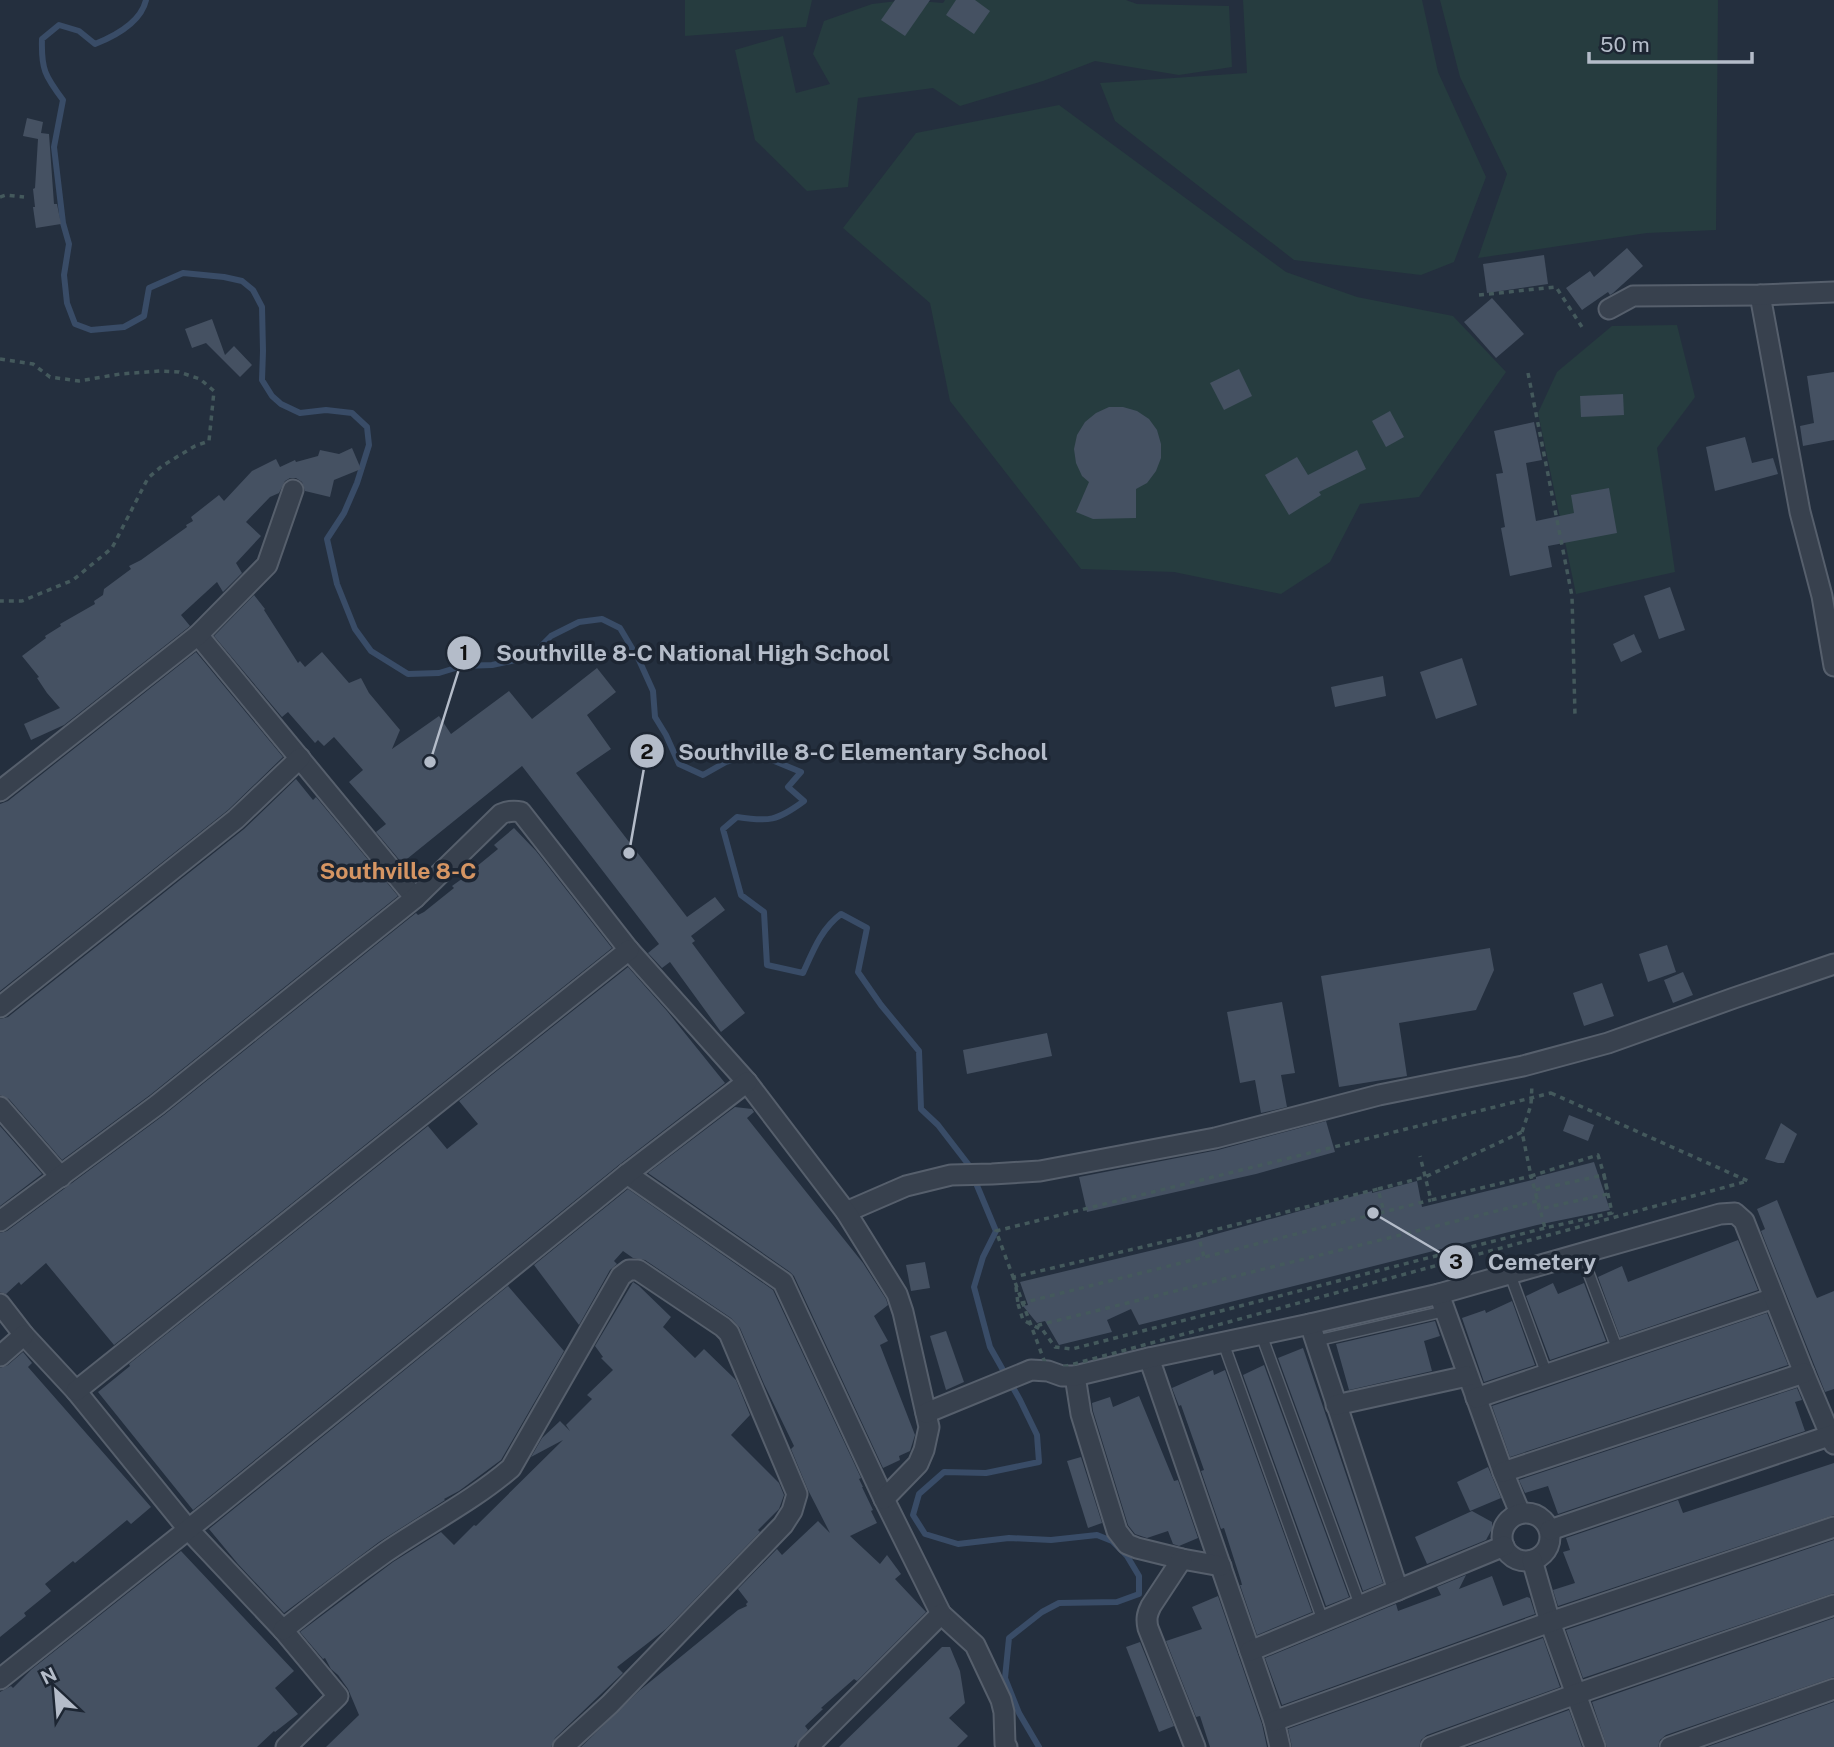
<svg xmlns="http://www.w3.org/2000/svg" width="1834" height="1747" viewBox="0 0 1834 1747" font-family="'Public Sans',sans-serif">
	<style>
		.green { fill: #263c3f }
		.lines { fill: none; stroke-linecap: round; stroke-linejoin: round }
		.stream { stroke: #394c67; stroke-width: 6 }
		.building { fill: #455162 }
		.service-casing { stroke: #565f6c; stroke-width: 13 }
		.minor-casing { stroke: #565f6c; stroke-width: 23 }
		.path { stroke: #44595c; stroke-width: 3.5; stroke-dasharray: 5 5; stroke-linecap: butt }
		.service { stroke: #38414e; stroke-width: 10 }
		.minor { stroke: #38414e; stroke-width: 19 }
		.labels { text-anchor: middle; stroke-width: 7; stroke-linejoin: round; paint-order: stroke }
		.neighbourhood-label { font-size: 23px; font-weight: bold; fill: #d59563; stroke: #1d2633 }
		.leader { fill: none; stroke: #b4bcc9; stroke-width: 2.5 }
		.callout-dot { fill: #b4bcc9; stroke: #1d2633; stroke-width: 2.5 }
		.mark-label { font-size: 21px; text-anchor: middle; font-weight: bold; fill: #111 }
		.callout-label { font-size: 23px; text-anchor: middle; font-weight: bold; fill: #b4bcc9; stroke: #1d2633; stroke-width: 7; stroke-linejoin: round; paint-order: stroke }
	</style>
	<rect width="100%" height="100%" fill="#242f3e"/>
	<g class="green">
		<polygon points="685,0 812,0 806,27 685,36"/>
		<polygon points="906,0 943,3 945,0 1126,0 1137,4 1229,6 1232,67 1179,75 1095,61 1043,81 960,106 933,88 858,98 848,187 807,191 755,140 735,50 783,36 796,93 830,84 813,54 824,21 872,4"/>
		<polygon points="1243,0 1422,0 1438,72 1486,177 1454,262 1421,275 1294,260 1115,121 1100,83 1247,73"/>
		<polygon points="1440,0 1718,0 1716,230 1647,233 1478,258 1507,174 1460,77"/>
		<polygon points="1059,105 1286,272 1357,297 1453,316 1506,372 1419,497 1360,504 1330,562 1281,594 1174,572 1081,569 950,401 930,303 843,228 916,133"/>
		<polygon points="1677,325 1695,397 1657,448 1675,572 1576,594 1538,413 1557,372 1612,326"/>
	</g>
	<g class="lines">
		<path class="stream" d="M146 0C141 22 115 36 95 44L79 31 59 25 42 39C41 69 45 76 63 100L54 147 63 223 69 244 64 275 67 303 75 324 91 330 124 327 144 316 149 288 183 273 224 277 242 281 253 290 262 307 263 351 262 380 272 396 281 404 300 413 326 410 352 413 367 427 369 445 357 483 344 513 327 539 337 584 355 629 371 651 408 674 439 673 462 666 492 665 530 657 551 636 579 622 602 619 620 628 639 660 653 691 655 717 666 735 679 764 703 775 726 762 755 753 801 772 788 787 804 801C777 821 769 822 737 817L723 829 741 895 764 912 767 965 803 973C813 951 821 929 841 914L867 928 858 972 881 1005 919 1051 921 1109 938 1125 968 1164 996 1231 983 1257 974 1287 990 1347 1020 1400 1037 1435 1039 1462 986 1473 944 1472 919 1494 913 1515 925 1534 958 1544 1009 1538 1051 1540 1097 1535 1112 1541 1127 1556 1139 1576V1594L1117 1602 1059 1603 1042 1612 1009 1638 1005 1678 1019 1713 1039 1747"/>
	</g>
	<g class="building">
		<polygon points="895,0 930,0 905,36 881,20"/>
		<polygon points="956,0 975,0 990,11 974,34 946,15"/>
		<polygon points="27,118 43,122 41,133 49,134 54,204 57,204 61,224 36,228 33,207 35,207 33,189 35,188 38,139 23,136"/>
		<polygon points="1627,248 1643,266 1613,293 1610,295 1608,292 1582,310 1566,288 1590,271 1594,277"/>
		<polygon points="1544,255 1548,284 1487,293 1483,264"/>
		<polygon points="1492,298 1524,334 1496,358 1464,322"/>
		<polygon points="212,319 225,355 234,346 252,365 240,377 206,343 192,348 185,329"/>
		<polygon points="1239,369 1252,396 1224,410 1210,383"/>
		<polygon points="1834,372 1834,440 1803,446 1800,426 1814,423 1807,376"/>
		<polygon points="1623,394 1624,415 1581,417 1580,396"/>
		<polygon points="1109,407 1123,407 1137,411 1149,419 1157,430 1161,444 1161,458 1156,471 1147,483 1136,489 1136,518 1093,519 1076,512 1089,482 1082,476 1076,463 1074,449 1077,435 1085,422 1096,413"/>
		<polygon points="1390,411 1404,437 1386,447 1372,421"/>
		<polygon points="1534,422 1542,460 1526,463 1536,521 1574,513 1571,495 1609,488 1617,533 1548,546 1552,567 1510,576 1501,528 1505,527 1496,474 1503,473 1494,431"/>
		<polygon points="1745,437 1752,463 1773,458 1778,474 1715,491 1706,447"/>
		<polygon points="352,448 361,469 334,480 330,497 305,491 302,482 296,478 290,478 285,481 279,493 270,497 246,522 261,536 236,563 242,573 223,592 217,582 181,615 190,626 64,725 31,740 24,724 60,708 47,693 37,678 39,677 22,656 46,638 45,636 61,626 60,624 95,604 94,601 103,595 104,589 131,569 129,566 141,560 187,527 186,525 193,521 191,517 219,495 224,501 252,471 276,459 280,467 295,460 296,462 318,456 320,450 339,454"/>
		<polygon points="1357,450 1366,469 1319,492 1321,495 1289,515 1265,475 1297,457 1308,475"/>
		<polygon points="1670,587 1685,630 1659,639 1644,596"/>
		<polygon points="254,595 265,609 264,610 298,663 300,661 305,667 322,652 349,683 361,678 369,693 400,730 392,749 439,716 451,734 509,691 532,719 597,668 616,692 587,715 611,749 576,773 687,917 715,897 725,910 691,936 695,941 692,943 721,982 745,1013 721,1032 670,962 662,968 648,953 659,944 522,766 402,863 376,832 386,824 349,782 363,770 334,737 324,746 318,740 315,743 288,712 282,717 214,636"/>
		<polygon points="1634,634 1642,652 1621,662 1613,644"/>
		<polygon points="196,652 283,757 228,810 0,991 0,804 8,801"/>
		<polygon points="1462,658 1477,705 1436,719 1420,672"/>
		<polygon points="1383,676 1386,696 1335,707 1331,687"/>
		<polygon points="296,779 313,800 316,797 398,896 150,1095 62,1160 9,1099 0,1095 0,1019 8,1017 244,829"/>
		<polygon points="514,828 536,851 612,948 114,1345 46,1263 21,1285 19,1282 6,1294 0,1292 0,1233 7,1231 164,1115 416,913 418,915 424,912 454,888 452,886 477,868 476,867 498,849 494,845"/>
		<polygon points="1667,945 1676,972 1648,982 1639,954"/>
		<polygon points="1490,948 1494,970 1476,1010 1399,1023 1407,1076 1339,1087 1321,976"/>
		<polygon points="628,967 667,1011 725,1083 620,1164 193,1510 98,1392 130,1366 129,1364 428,1126 447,1149 478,1124 459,1101"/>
		<polygon points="1683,972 1693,995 1673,1003 1664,980"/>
		<polygon points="1602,983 1614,1016 1584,1026 1573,993"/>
		<polygon points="1282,1002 1295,1073 1281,1075 1287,1107 1261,1113 1255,1080 1240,1083 1227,1012"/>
		<polygon points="1047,1033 1052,1056 967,1074 963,1050"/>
		<polygon points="735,1107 752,1109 754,1112 747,1118 863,1263 886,1299 888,1305 874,1316 888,1341 880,1345 915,1435 910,1451 899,1456 900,1460 883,1468 794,1276 790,1272 648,1173"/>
		<polygon points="1569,1115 1594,1125 1588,1141 1563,1131"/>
		<polygon points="1326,1121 1335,1152 1256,1174 1087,1212 1079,1177 1218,1150"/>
		<polygon points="1781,1123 1797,1134 1784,1163 1778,1163 1765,1159"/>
		<polygon points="0,1126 42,1174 0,1206"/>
		<polygon points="1594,1162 1610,1210 1537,1225 1139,1325 1131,1309 1107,1320 1112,1332 1059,1345 1045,1321 1037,1323 1023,1306 1028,1305 1020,1282 1191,1241 1372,1191 1372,1193 1417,1181 1422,1207 1536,1179 1536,1177"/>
		<polygon points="628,1189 773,1290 861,1478 859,1479 863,1487 862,1487 873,1510 871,1511 877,1523 850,1536 880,1564 887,1555 901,1574 895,1579 926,1612 857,1681 854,1679 821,1708 823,1709 805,1726 808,1730 794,1747 581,1747 640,1690 738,1610 747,1606 746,1604 748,1602 738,1589 777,1549 782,1555 818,1521 830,1533 808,1490 791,1449 794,1446 764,1384 740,1328 731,1318 645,1260 633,1258 623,1251 614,1261 617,1264 610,1270 579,1325 534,1265"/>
		<polygon points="1777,1200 1815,1294 1817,1298 1834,1291 1834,1389 1825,1392 1761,1231 1765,1229 1757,1209"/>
		<polygon points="1738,1240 1758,1290 1620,1337 1598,1277 1622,1266 1628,1282"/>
		<polygon points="925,1262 930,1288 911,1291 906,1265"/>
		<polygon points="633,1282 639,1286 671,1317 663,1327 695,1358 704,1349 736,1380 750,1415 731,1435 779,1483 784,1495 779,1509 758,1530 760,1532 666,1629 617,1667 623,1673 555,1738 551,1747 326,1747 359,1715 348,1689 338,1675 331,1669 325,1658 323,1659 300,1632 393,1562 441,1532 454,1545 474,1525 476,1526 563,1440 531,1457 542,1438 560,1421 570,1431 566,1425 592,1399 587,1395 613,1370 601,1358 603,1357 595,1346"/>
		<polygon points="1553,1283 1558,1294 1584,1283 1606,1341 1550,1360 1526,1296"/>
		<polygon points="508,1286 564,1351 501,1460 459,1491 444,1499 445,1500 379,1542 284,1613 238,1564 209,1529"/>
		<polygon points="1512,1301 1535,1365 1484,1382 1462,1318 1485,1310 1486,1313"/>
		<polygon points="1767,1313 1788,1365 1510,1457 1492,1406"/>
		<polygon points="1435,1321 1440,1336 1424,1341 1432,1371 1349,1390 1336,1344"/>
		<polygon points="946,1331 964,1382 946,1390 930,1336"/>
		<polygon points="1303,1348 1383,1583 1363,1591 1278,1358"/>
		<polygon points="23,1352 32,1363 28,1367 151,1507 131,1524 127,1520 75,1563 73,1561 45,1584 51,1591 24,1613 26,1616 0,1637 0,1368 8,1365"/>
		<polygon points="1264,1365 1349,1597 1326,1606 1243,1375"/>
		<polygon points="1213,1370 1214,1375 1225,1370 1312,1612 1257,1635 1240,1585 1242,1585 1241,1581 1224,1528 1221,1529 1201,1471 1204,1470 1181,1405 1179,1406 1172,1388"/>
		<polygon points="1797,1388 1802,1400 1795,1402 1805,1431 1558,1514 1548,1486 1525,1493 1519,1480"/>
		<polygon points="1139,1396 1174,1481 1178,1480 1198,1538 1179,1546 1173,1544 1168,1531 1147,1538 1135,1534 1128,1525 1093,1411 1092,1403 1110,1397 1113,1407"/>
		<polygon points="1081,1457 1102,1523 1088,1528 1067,1461"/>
		<polygon points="1834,1463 1834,1515 1558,1606 1553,1590 1575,1583 1563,1552 1570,1550 1566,1538 1678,1500 1683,1513"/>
		<polygon points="1488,1467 1501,1498 1470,1511 1457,1482"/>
		<polygon points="1472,1511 1492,1522 1492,1529 1486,1540 1427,1564 1415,1537"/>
		<polygon points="1834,1540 1834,1593 1583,1678 1566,1630"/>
		<polygon points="181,1551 294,1671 275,1688 298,1714 275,1732 274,1731 257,1747 0,1747 0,1692 11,1686 13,1688 32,1669"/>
		<polygon points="1466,1575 1459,1589 1492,1576 1503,1606 1527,1597 1530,1598 1535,1614 1282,1705 1265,1658 1396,1604 1398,1611 1441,1595 1437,1587"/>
		<polygon points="1218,1596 1262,1724 1267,1747 1210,1747 1200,1716 1196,1717 1166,1641 1202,1629 1192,1607"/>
		<polygon points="1834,1618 1834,1677 1666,1735 1660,1740 1658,1747 1607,1747 1592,1702"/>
		<polygon points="1543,1638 1560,1687 1427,1735 1421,1740 1419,1747 1292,1747 1288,1729"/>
		<polygon points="1140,1642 1174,1726 1159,1732 1126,1647"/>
		<polygon points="942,1647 950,1647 960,1671 965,1703 949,1718 968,1736 957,1747 839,1747"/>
		<polygon points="1834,1702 1834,1747 1707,1747"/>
		<polygon points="1569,1710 1582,1747 1467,1747"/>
	</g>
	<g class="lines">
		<defs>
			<g id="service">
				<polyline points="1581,1253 1618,1351"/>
				<polyline points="1510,1274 1547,1375"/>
				<polyline points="1261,1334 1360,1605"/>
				<polyline points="1315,1341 1445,1311"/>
				<polyline points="1223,1342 1323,1621"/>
			</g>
			<g id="minor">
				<polyline points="1760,295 1800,512 1822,596 1834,666"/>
				<polyline points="1609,309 1633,296 1760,295 1834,292"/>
				<polyline points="198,635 415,898"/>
				<polyline points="0,791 198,635 267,565 293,490"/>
				<polyline points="0,1007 236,819 300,758"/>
				<polyline points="0,1107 61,1177"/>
				<polyline points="627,1174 783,1282 884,1499 941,1614 975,1645 1001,1700 1004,1712 1005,1744 1007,1747"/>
				<polyline points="846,1212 906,1186 951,1175 992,1174 1040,1171 1215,1138 1379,1095 1523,1066 1608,1043 1734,998 1834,964"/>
				<path d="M0 1221 157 1105 415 898 501 814C508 811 513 810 521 812L629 950 747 1082 846 1212 897 1294 903 1312 929 1427 924 1450 918 1464 884 1499"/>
				<polyline points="1439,1294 1503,1472 1520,1513"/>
				<polyline points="0,1304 24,1335 76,1391 188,1529 283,1630 338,1696 286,1747"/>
				<polyline points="1310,1324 1398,1590"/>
				<polyline points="0,1356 24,1335"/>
				<polyline points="1149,1358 1274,1721 1280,1747"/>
				<polyline points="1075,1376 1081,1414 1117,1531 1127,1544 1137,1548 1182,1559 1221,1566"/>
				<polyline points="76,1391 629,950"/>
				<polyline points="1476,1398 1774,1298"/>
				<polyline points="1336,1405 1467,1376"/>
				<polyline points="926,1413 1031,1370 1048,1371 1062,1376 1075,1376 1149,1358 1310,1324 1439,1294 1720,1214 1735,1213 1744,1221 1804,1373 1834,1444"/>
				<polyline points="1503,1472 1804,1373"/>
				<circle cx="1526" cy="1537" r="24"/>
				<polyline points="1550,1530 1832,1435"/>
				<path d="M1182 1559 1151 1606C1147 1614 1146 1619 1148 1628L1195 1747"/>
				<polyline points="1532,1560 1550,1622 1595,1747"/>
				<path d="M283 1630C317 1603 351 1577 386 1552 427 1524 474 1500 511 1468L621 1276 629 1270H638L723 1327 729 1333 797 1494 792 1511 783 1525 610 1704 563 1747"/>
				<polyline points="1250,1651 1504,1546"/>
				<polyline points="0,1679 210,1512 627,1174 747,1082"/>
				<polyline points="1274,1721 1550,1622 1834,1527"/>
				<polyline points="808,1747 941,1614"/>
				<polyline points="1431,1747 1576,1694 1834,1605"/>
				<polyline points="1670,1747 1834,1689"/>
			</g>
		</defs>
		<use href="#service" class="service-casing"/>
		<use href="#minor" class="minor-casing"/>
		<g class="path">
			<polyline points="0,197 6,195 24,197"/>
			<polyline points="1479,295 1556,287 1582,327"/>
			<polyline points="0,359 33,364 50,377 79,381 120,374 160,371 179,372 200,379 214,391 209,441 195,446 162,466 148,478 112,548 73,580 22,601 0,601"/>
			<polyline points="1528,373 1572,596 1575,716"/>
			<polygon points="1551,1093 1748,1181 1048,1371 996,1231"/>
			<polyline points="1522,1132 1531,1105 1532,1084"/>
			<polygon points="1604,1175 1608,1194 1539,1209 1535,1190"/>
			<polyline points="1378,1189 1425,1177 1522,1132 1531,1176 1598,1155 1604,1175 1612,1213 1545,1228 1531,1176 1431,1200 1420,1156"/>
			<polyline points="1537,1201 1039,1325 1055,1347 1072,1349 1545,1228"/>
			<polyline points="1198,1234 1378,1189 1384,1212"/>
			<polyline points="1014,1280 1014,1277 1198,1234 1204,1257"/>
			<polyline points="1016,1287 1018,1304 1431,1200"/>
			<polyline points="1018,1304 1023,1320 1040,1329"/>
		</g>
		<use href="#service" class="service"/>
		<use href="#minor" class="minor"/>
	</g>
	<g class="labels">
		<g class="neighbourhood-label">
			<text x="398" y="879">Southville 8-C</text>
		</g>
	</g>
	<path class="leader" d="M430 762L464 653M629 853L647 751M1373 1213L1456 1262"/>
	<g class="callout-dot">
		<circle cx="430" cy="762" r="7"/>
		<circle cx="629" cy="853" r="7"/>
		<circle cx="1373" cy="1213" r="7"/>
		<circle cx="464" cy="653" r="18"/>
		<circle cx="647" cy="751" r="18"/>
		<circle cx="1456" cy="1262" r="18"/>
	</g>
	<g class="mark-label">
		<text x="464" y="660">1</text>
		<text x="647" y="759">2</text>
		<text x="1456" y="1269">3</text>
	</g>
	<g class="callout-label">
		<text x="693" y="661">Southville 8-C National High School</text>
		<text x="863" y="760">Southville 8-C Elementary School</text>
		<text x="1542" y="1270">Cemetery</text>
	</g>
	<g transform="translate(56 1691) rotate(334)" stroke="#1d2633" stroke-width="5" paint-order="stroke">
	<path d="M0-5L12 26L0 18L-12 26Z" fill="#b4bcc9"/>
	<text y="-10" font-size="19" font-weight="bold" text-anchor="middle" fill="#b4bcc9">N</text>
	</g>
	<path d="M1589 52v10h163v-10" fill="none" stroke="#b4bcc9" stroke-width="3.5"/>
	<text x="1600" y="52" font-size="21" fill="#b4bcc9" stroke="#1d2633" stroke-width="5" paint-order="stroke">50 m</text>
</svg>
